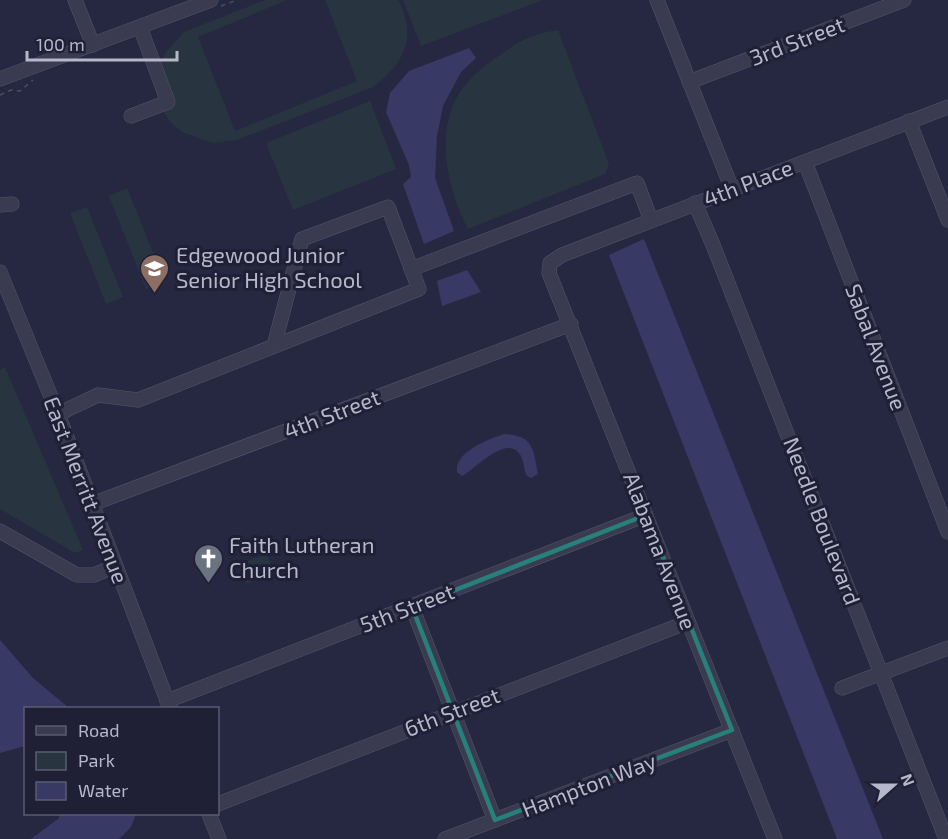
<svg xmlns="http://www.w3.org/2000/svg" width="948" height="839" viewBox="0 0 948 839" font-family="'Exo 2',sans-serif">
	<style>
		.green { fill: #283541 }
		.water { fill: #383a65 }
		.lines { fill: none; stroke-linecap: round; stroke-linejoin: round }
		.minor-casing { stroke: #55556a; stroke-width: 15 }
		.path { stroke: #46525e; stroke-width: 1.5; stroke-dasharray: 4.5 4.5; stroke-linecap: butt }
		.minor { stroke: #3a3b50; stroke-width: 14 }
		.marked { fill: none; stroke: #28807c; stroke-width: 4.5; stroke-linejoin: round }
		.labels { text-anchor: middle; stroke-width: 6; stroke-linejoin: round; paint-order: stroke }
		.street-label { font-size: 22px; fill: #b6b7ca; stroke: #1f1f35 }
		.poi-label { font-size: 22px; fill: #b6b7ca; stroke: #1f1f35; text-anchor: start }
	</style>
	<rect width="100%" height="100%" fill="#262740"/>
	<g class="green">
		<path d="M265 0H287L198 37 235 131 357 81 325 0H398C418 37 404 64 373 87L237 140 213 143 182 132 171 123 161 109 155 89 157 69 166 52 184 32Z"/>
		<polygon points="403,0 543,0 421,46"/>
		<path d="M558 30 609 164 605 174 468 229C449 193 436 139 455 101 464 82 483 66 500 55 519 41 534 33 558 30Z"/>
		<polygon points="370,101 396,169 293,210 266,143"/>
		<polygon points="127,188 165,282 146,289 109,196"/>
		<polygon points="87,207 123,297 106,304 70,213"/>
		<polygon points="5,367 83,550 75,553 0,509 0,370"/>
		<polygon points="267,554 275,573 246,584 239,564"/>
	</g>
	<g class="water">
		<polygon points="469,48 476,58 461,72 443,106 437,136 435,178 454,231 424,244 403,184 411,177 409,165 386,112 390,93 409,71"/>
		<polygon points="644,239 883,839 837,839 609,255"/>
		<polygon points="467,270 481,292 442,306 437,281"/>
		<path d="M504 434C533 436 533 447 538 474L531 478 527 476C523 469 525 461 519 453 505 435 474 470 462 476L457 472C454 452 489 439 504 434Z"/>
		<polygon points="0,640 33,678 69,708 26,708 25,746 0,753"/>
		<polygon points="59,814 136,814 131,827 119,839 31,839 59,818"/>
	</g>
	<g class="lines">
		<defs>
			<g id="minor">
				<polyline points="75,0 93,45"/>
				<polyline points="657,0 732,189"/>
				<polyline points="0,79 211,0"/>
				<polyline points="689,82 904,0"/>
				<polyline points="131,116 168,102 140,27"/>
				<polyline points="909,121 948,220"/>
				<polyline points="805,162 948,532"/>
				<polyline points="695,203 713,245 946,839"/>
				<polyline points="0,205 12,204"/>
				<polyline points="411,269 637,183 651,220"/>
				<polyline points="0,272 58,414 170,708"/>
				<polyline points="58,414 98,395 138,400 419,289 388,207 302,239 274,346"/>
				<polyline points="92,504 571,324"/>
				<polyline points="0,531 77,575 94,575 115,566"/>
				<polyline points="412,607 495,820"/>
				<polyline points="842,688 948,648"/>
				<polyline points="167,701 646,515"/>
				<polyline points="218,804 688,622"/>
				<polyline points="209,814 219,839"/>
				<polyline points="445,839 732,730"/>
				<polyline points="775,839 549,273 550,263 562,255 948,107"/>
			</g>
		</defs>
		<use href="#minor" class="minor-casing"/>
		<g class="path">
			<polyline points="221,6 237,0"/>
			<polyline points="0,95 11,90 20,91 33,80"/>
		</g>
		<use href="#minor" class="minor"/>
	</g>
	<path class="marked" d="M646 515 732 730 495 820 412 607Z"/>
	<defs>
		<symbol id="school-pin" viewBox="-11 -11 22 30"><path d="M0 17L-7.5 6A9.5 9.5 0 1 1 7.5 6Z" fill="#8d6e63" stroke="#1f1f35"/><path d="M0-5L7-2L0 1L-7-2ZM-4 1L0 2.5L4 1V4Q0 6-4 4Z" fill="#fff"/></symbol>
		<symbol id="church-pin" viewBox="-11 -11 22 30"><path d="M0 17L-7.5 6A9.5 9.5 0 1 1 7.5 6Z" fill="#6b7280" stroke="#1f1f35"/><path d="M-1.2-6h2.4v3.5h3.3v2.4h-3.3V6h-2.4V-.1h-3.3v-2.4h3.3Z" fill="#fff"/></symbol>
	</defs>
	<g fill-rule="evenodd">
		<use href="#school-pin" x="138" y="252" width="33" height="45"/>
		<use href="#church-pin" x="192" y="542" width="33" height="45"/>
	</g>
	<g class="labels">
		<g class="street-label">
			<text transform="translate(797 41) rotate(-21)" y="8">3rd Street</text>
			<text transform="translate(748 183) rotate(-21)" y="8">4th Place</text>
			<text transform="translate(876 347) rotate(69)" y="8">Sabal Avenue</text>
			<text transform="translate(332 414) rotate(-21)" y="8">4th Street</text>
			<text transform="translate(86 490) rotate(69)" y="8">East Merritt Avenue</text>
			<text transform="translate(822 521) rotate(69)" y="8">Needle Boulevard</text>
			<text transform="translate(660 551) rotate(69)" y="8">Alabama Avenue</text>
			<text transform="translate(407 608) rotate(-21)" y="8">5th Street</text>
			<text transform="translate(452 712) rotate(-21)" y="8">6th Street</text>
			<text transform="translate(589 785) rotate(-21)" y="8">Hampton Way</text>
		</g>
		<g class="poi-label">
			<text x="176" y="263">Edgewood Junior<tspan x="176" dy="25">Senior High School</tspan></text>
			<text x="229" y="553">Faith Lutheran<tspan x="229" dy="25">Church</tspan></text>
		</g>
	</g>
	<rect x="24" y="707" width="195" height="108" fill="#1f1f35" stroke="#5b5c71" stroke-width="1.5"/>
	<rect x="36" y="726" width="30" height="9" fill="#3a3b50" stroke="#5b5c71" stroke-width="1.5"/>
	<text x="78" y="737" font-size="18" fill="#b6b7ca">Road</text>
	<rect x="36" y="752" width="30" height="18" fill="#283541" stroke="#5b5c71" stroke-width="1.5"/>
	<text x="78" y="767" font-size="18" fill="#b6b7ca">Park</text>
	<rect x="36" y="782" width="30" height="18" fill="#383a65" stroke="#5b5c71" stroke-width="1.5"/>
	<text x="78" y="797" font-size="18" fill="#b6b7ca">Water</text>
	<g transform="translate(894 785) rotate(69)" stroke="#1f1f35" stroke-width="4.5" paint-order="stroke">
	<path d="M0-4.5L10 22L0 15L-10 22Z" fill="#b6b7ca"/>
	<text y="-9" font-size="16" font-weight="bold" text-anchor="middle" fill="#b6b7ca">N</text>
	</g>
	<path d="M27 51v9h150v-9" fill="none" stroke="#b6b7ca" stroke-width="3"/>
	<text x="36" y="51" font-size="18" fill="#b6b7ca" stroke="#1f1f35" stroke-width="4.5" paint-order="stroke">100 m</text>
</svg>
